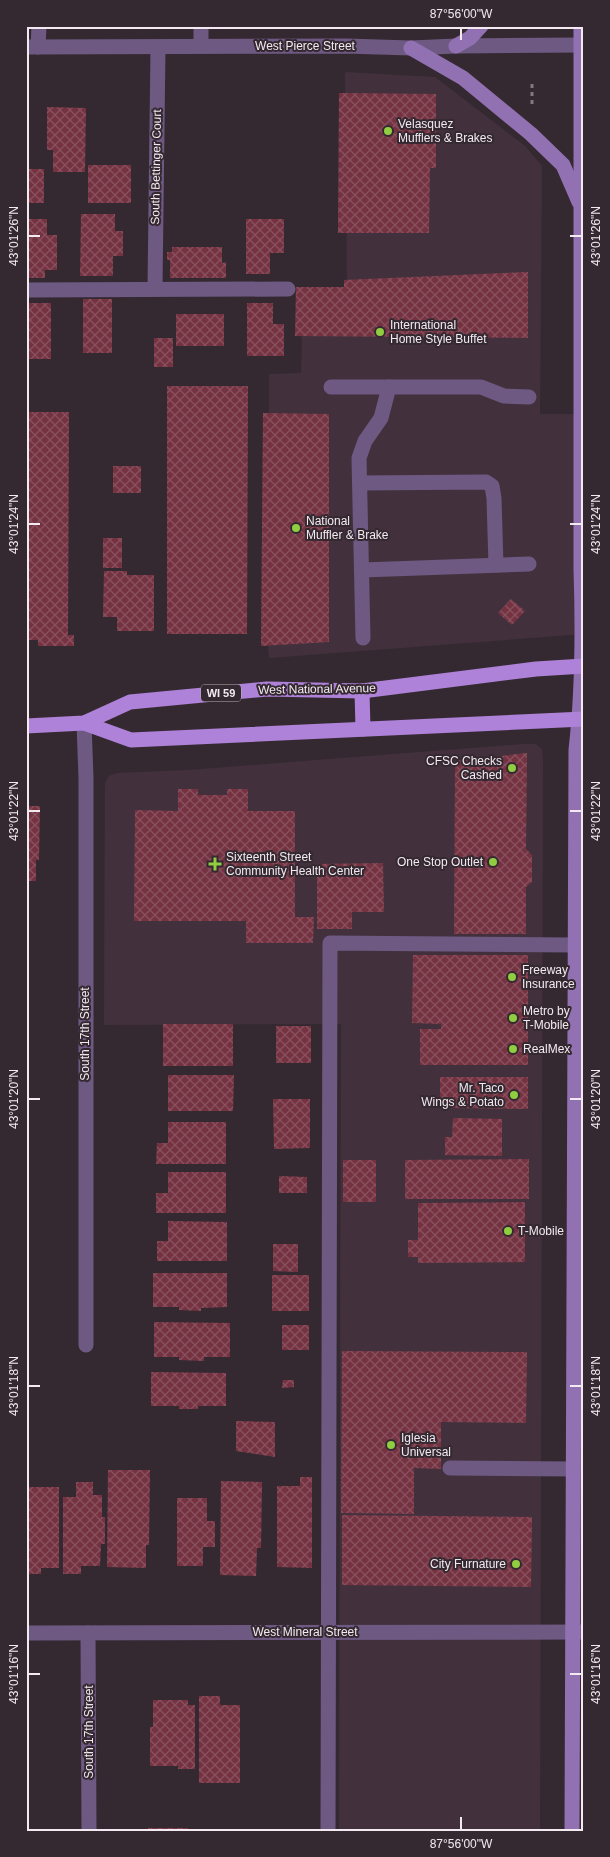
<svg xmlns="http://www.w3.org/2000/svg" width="610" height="1857" viewBox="0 0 610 1857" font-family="Arial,sans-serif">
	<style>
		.built { fill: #42313d }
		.building { fill: url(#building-cross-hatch) }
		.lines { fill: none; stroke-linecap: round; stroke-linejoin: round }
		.path { stroke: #837880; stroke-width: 3; stroke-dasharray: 4 4; stroke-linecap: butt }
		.lane { stroke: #6e5983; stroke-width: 15 }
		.street { stroke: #6e5983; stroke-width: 15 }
		.secondary { stroke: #9271b3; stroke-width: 15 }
		.primary { stroke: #ae82d8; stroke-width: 15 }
		.ticks { fill: none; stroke: #f2eaf0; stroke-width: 2 }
		.poi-dot { fill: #90cd41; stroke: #352931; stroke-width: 2 }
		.labels { text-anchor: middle; stroke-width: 4; stroke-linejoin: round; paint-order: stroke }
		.shield { fill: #352931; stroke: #b9b0b7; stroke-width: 1 }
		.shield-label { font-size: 11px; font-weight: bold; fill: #f2eaf0 }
		.street-label { font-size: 12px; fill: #f2eaf0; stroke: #352931 }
		.poi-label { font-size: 12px; fill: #f2eaf0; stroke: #352931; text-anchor: start }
		.neatline { fill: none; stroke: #f2eaf0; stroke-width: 2 }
		.ticks-label { font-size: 12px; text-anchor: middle; fill: #f2eaf0 }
	</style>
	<defs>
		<pattern id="building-cross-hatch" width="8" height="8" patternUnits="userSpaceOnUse" patternTransform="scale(1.25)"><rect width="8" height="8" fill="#753342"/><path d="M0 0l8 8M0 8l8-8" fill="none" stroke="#89515e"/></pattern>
	</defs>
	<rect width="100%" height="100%" fill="#352931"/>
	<g class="built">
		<polygon points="345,72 435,77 525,146 542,166 540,414 584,414 584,634 269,658 268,648 269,374 301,373 302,343 298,293 347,294"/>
		<polygon points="523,744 536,744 542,749 543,760 540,1831 339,1831 341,1024 104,1025 105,783 109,776 117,773 188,770"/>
	</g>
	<g class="building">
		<polygon points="339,93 436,94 436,168 430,168 429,233 338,233"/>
		<polygon points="47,107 86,108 85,172 53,172 53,150 47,150"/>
		<rect x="88" y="165" width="43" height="38"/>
		<rect x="26" y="169" width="18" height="34"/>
		<polygon points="81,214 115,214 115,231 123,231 123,256 113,256 113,276 80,276"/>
		<polygon points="26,219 47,219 47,235 57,235 57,270 45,270 45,278 26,278"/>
		<polygon points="246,219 284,219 284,253 270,253 270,274 246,274"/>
		<polygon points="172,247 222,247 222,263 226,262 226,278 170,278 170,260 167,260 167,252 172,252"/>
		<polygon points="528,272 528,338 295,336 296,287 344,287 344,280"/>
		<rect x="83" y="299" width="29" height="54"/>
		<rect x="26" y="303" width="25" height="56"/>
		<polygon points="247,303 273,303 273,324 284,324 284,356 247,356"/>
		<rect x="176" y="314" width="48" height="32"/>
		<rect x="154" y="338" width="19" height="29"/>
		<polygon points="167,386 248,386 247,634 167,634"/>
		<polygon points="26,412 69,412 68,635 74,635 74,646 38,646 38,640 26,640"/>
		<polygon points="263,413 329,414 329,642 261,646"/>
		<rect x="113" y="466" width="28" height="27"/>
		<rect x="103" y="538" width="19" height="30"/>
		<polygon points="104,571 127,571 127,575 154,575 154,631 117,631 117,617 103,617"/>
		<polygon points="511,599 525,611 512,625 498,613"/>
		<polygon points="527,753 526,849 532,855 532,882 526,887 526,934 454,934 455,761"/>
		<polygon points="178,789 198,789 198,795 227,795 227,789 248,789 248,811 295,811 295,917 314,917 313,943 246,943 246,921 134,921 135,810 178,811"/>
		<polygon points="26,797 29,797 29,806 40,806 39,860 36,860 36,881 26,881"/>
		<polygon points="383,863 384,912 352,912 352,929 317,929 317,864"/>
		<polygon points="413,955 528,955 528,1065 420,1065 420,1029 441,1029 441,1024 412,1023"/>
		<rect x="163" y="1024" width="70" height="42"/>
		<rect x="276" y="1026" width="35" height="37"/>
		<polygon points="168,1075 234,1075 233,1111 168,1111"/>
		<polygon points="440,1077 528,1077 528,1109 451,1108 451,1100 440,1100"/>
		<polygon points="273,1099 310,1099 310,1148 274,1149"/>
		<polygon points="453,1118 502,1119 502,1156 445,1155 445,1137 452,1137"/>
		<polygon points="168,1122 226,1122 226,1164 156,1164 157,1143 168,1143"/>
		<polygon points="529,1159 529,1199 405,1199 405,1160"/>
		<rect x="343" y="1160" width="33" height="42"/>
		<polygon points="168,1172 226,1172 226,1213 156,1213 156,1193 168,1193"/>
		<polygon points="279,1176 307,1177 307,1193 279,1193"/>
		<polygon points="525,1202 525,1262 418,1263 418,1257 408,1257 408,1240 418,1240 418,1203"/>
		<polygon points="168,1221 227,1222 227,1261 157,1261 157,1241 168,1241"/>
		<polygon points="273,1244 298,1244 298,1272 273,1271"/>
		<polygon points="153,1273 227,1273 227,1307 201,1308 201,1311 179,1310 179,1307 153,1307"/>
		<rect x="272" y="1275" width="37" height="36"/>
		<polygon points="154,1322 230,1323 230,1357 204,1357 204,1361 179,1360 179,1357 154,1357"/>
		<rect x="282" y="1325" width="27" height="25"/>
		<polygon points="342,1351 527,1352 526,1423 441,1422 441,1469 414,1468 414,1514 341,1513"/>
		<polygon points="151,1372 226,1373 226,1406 198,1406 198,1409 179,1409 179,1406 151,1406"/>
		<polygon points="283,1380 294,1380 294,1387 282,1388"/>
		<polygon points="236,1421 275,1422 275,1457 236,1451"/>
		<polygon points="108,1470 150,1470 149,1545 146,1545 146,1568 107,1567"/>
		<polygon points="300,1477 312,1477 312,1568 277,1567 277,1486 300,1486"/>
		<polygon points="221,1481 262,1482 261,1548 257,1548 256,1576 220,1575"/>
		<polygon points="76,1482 93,1482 93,1495 102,1495 102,1517 105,1517 105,1544 101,1544 100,1566 81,1566 81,1574 63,1574 63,1497 76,1497"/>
		<polygon points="26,1487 59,1487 59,1568 41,1568 41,1574 26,1574"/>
		<polygon points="177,1498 207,1498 207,1521 215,1521 215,1547 203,1547 203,1566 177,1566"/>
		<polygon points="342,1515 532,1517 531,1587 342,1585"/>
		<polygon points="199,1696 220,1696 220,1705 240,1705 240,1783 199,1783"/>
		<polygon points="153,1700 188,1700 188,1705 195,1705 195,1769 178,1769 178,1766 150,1766 150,1727 153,1727"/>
		<rect x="148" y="1828" width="40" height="3"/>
	</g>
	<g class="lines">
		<polyline class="path" points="532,104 532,82"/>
		<g class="lane">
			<polyline points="201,26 201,46"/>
			<polyline points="38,47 39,26"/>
			<polyline points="331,387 481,387 504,396 529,397"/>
			<polyline points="360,483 486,482 492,486 494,498 496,565"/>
			<polyline points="362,570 529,564"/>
			<polyline points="363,638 359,458 365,441 381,418 389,387"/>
			<polyline points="450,1468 573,1469"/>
			<polyline points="328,1831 330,943 575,945"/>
		</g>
		<g class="street">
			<polyline points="26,47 346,46 411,48 456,46 584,45"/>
			<polyline points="155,288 158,47"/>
			<polyline points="26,290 288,289"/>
			<polyline points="84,723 86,778 86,1345"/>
			<polyline points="26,1633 584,1632"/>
			<polyline points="88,1633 89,1831"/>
		</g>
		<g class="secondary">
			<polyline points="456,46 470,38 481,26"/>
			<polyline points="411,48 463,78 531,134 563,165 579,202"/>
			<path d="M572 1831 576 750C583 689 583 630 581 569V26"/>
		</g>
		<g class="primary">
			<polyline points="362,691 363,729"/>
			<polyline points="84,723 131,740 584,719"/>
			<polyline points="26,726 84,723 130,702 267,689 362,691 536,669 584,666"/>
		</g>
	</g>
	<path class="ticks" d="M461 28V40M28 236H40M570 236H582M28 524H40M570 524H582M28 811H40M570 811H582M28 1099H40M570 1099H582M28 1386H40M570 1386H582M28 1674H40M570 1674H582M461 1817V1830"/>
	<g class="poi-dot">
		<circle cx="388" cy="131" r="5"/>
		<circle cx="380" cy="332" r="5"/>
		<circle cx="296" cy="528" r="5"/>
		<circle cx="512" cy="768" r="5"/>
		<circle cx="493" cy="862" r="5"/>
		<path d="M212.5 856.5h5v5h5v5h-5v5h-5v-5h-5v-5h5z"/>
		<circle cx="512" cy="977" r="5"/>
		<circle cx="513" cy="1018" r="5"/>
		<circle cx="513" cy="1049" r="5"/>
		<circle cx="514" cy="1095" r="5"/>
		<circle cx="508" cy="1231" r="5"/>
		<circle cx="391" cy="1445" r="5"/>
		<circle cx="516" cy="1564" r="5"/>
	</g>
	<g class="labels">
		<rect class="shield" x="201" y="684.5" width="40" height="17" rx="4"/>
		<g class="shield-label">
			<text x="221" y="697">WI 59</text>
		</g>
		<g class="street-label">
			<text x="305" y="50">West Pierce Street</text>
			<text transform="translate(156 167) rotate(-89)" y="4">South Bettinger Court</text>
			<text transform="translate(317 689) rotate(-1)" y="4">West National Avenue</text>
			<text transform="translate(85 1034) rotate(-90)" y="4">South 17th Street</text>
			<text x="305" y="1636">West Mineral Street</text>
			<text transform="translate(89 1732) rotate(-90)" y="4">South 17th Street</text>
		</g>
		<g class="poi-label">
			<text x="398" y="128">Velasquez<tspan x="398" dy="14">Mufflers &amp; Brakes</tspan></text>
			<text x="390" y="329">International<tspan x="390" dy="14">Home Style Buffet</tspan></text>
			<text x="306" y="525">National<tspan x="306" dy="14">Muffler &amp; Brake</tspan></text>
			<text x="502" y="765" text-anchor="end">CFSC Checks<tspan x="502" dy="14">Cashed</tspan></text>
			<text x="226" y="861">Sixteenth Street<tspan x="226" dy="14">Community Health Center</tspan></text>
			<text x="483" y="866" text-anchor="end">One Stop Outlet</text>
			<text x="522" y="974">Freeway<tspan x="522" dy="14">Insurance</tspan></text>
			<text x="523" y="1015">Metro by<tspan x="523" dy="14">T-Mobile</tspan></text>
			<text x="523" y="1053">RealMex</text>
			<text x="504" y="1092" text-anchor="end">Mr. Taco<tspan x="504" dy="14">Wings &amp; Potato</tspan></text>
			<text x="518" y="1235">T-Mobile</text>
			<text x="401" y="1442">Iglesia<tspan x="401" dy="14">Universal</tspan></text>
			<text x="506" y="1568" text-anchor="end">City Furnature</text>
		</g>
	</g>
	<rect width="610" height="1857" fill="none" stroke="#352931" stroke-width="55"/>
	<rect x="28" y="28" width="554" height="1802" class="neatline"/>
	<g class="ticks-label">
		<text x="461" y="18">87°56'00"W</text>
		<text transform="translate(14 236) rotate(-90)" y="4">43°01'26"N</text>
		<text transform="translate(596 236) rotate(-90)" y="4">43°01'26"N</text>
		<text transform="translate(14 524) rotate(-90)" y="4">43°01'24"N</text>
		<text transform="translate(596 524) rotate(-90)" y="4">43°01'24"N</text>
		<text transform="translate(14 811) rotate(-90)" y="4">43°01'22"N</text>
		<text transform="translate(596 811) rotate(-90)" y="4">43°01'22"N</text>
		<text transform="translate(14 1099) rotate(-90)" y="4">43°01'20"N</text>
		<text transform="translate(596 1099) rotate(-90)" y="4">43°01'20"N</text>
		<text transform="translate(14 1386) rotate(-90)" y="4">43°01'18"N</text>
		<text transform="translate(596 1386) rotate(-90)" y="4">43°01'18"N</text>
		<text transform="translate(14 1674) rotate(-90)" y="4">43°01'16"N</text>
		<text transform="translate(596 1674) rotate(-90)" y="4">43°01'16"N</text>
		<text x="461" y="1848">87°56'00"W</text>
	</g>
</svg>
